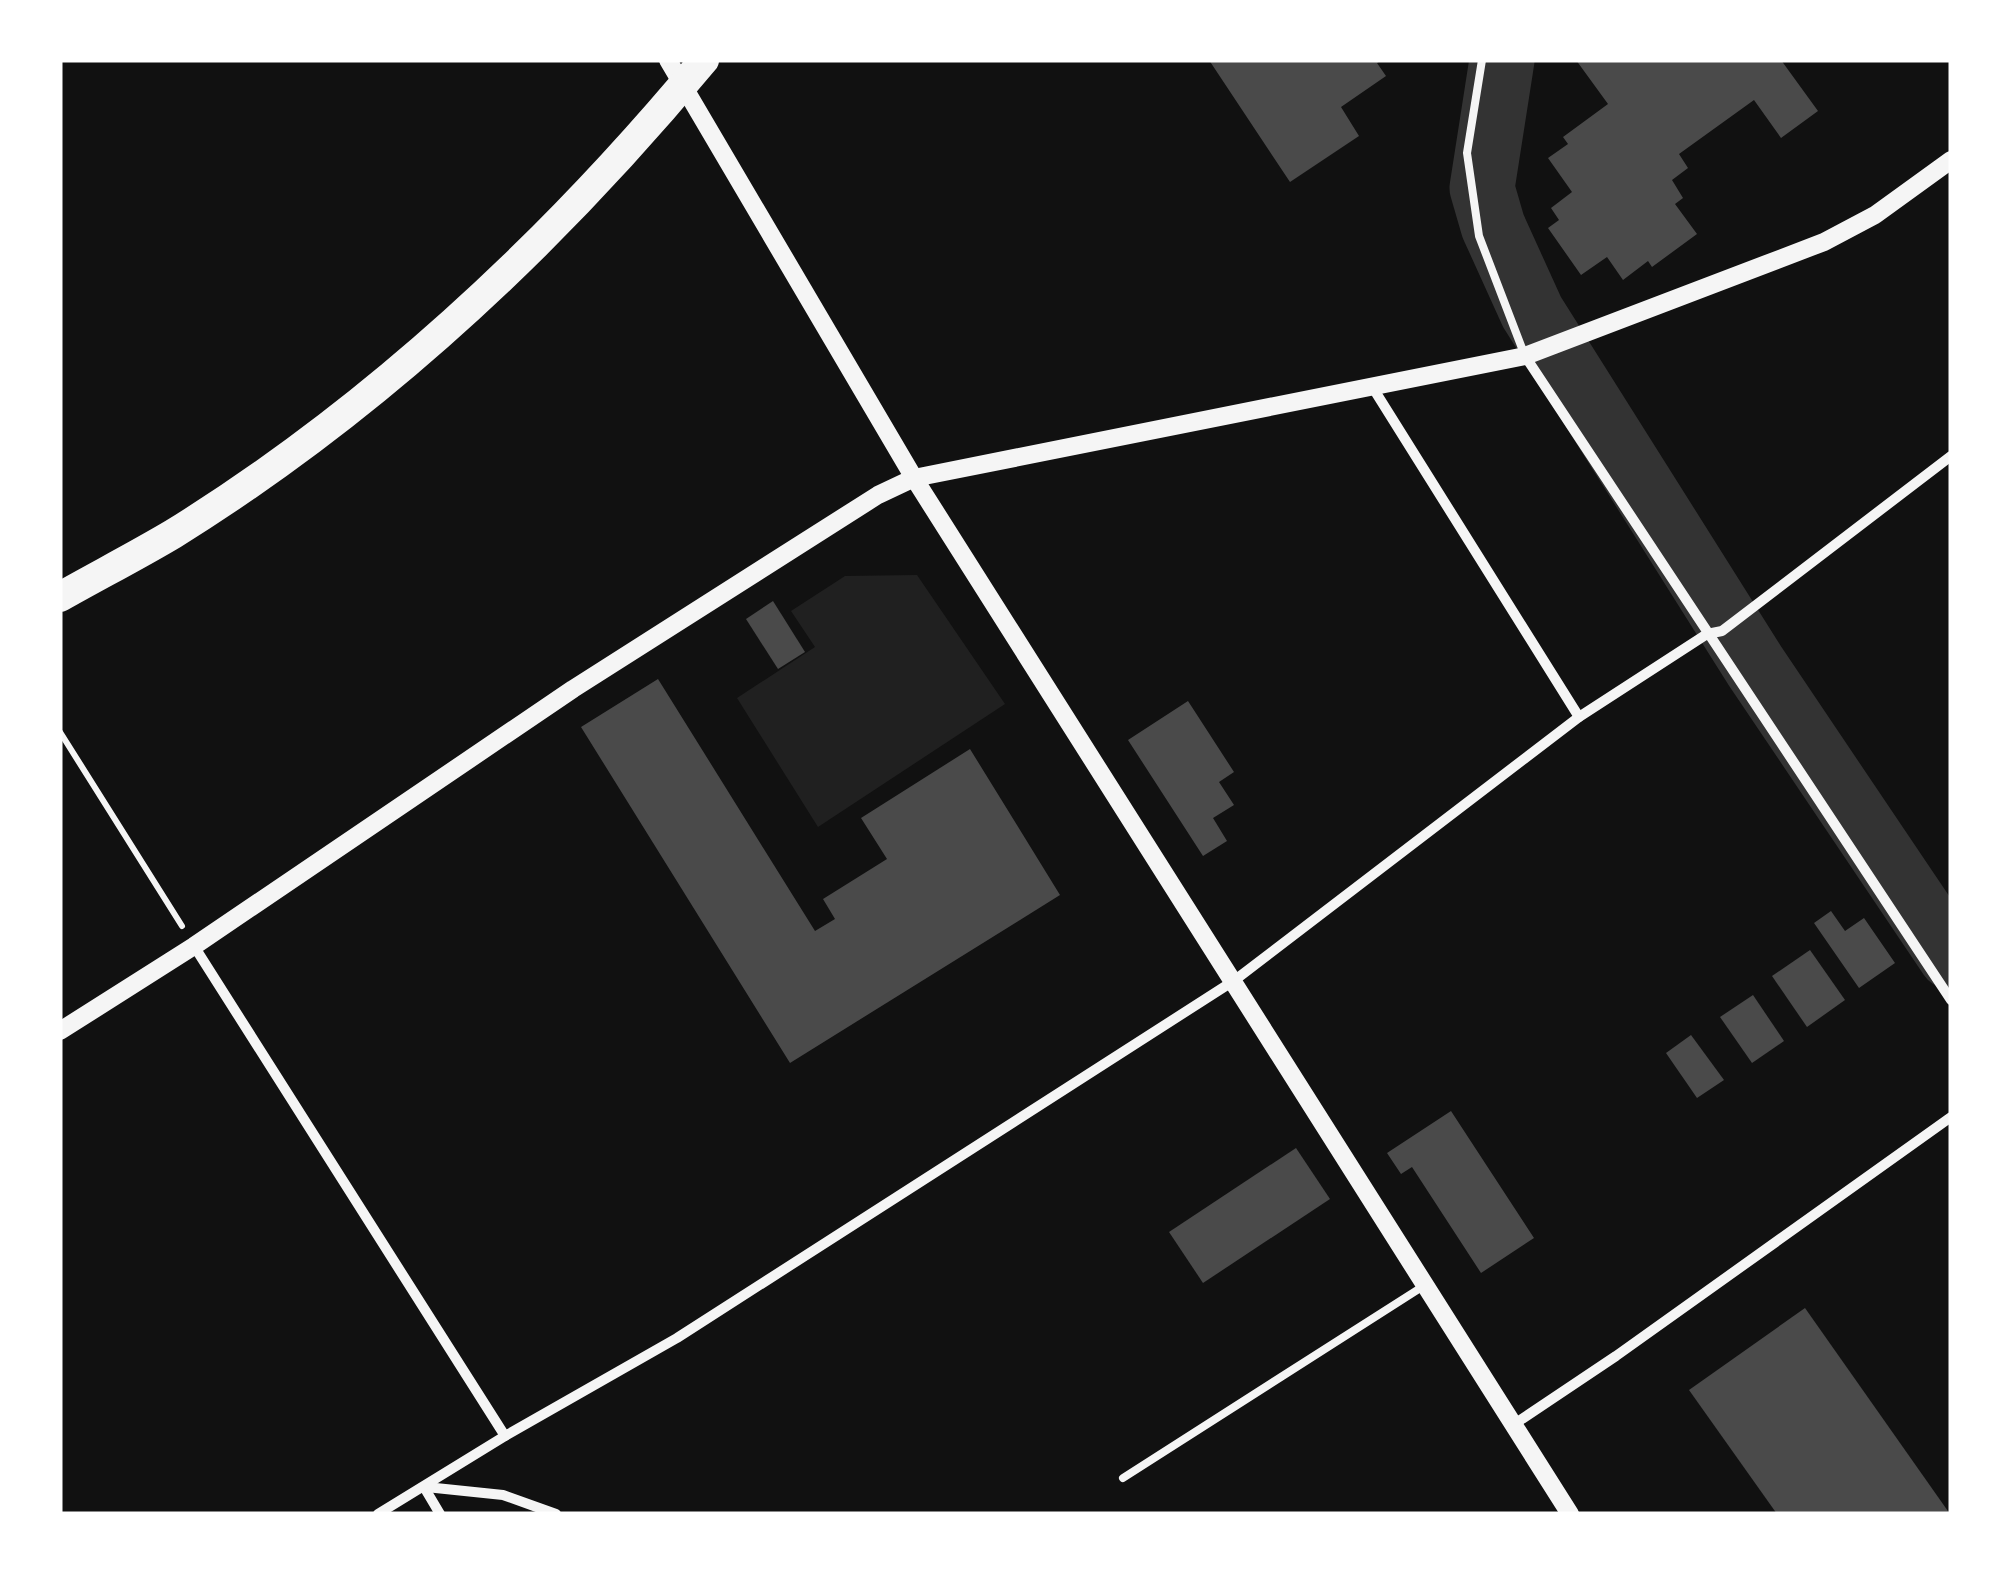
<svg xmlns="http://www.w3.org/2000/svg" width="2011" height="1574" viewBox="0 0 2011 1574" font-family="Arial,sans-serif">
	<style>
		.green { fill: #202020 }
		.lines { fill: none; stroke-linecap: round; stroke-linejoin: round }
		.river { stroke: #333; stroke-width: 65 }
		.building { fill: #4a4a4a }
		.path { stroke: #f5f5f5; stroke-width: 6 }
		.service { stroke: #f5f5f5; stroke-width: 8 }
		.minor { stroke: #f5f5f5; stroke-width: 10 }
		.tertiary { stroke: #f5f5f5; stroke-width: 18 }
		.motorway { stroke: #f5f5f5; stroke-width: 30 }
	</style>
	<rect width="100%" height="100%" fill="#111"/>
	<polygon class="green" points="917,575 1005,704 818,827 737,698 815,647 791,611 845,576"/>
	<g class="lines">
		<polyline class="river" points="1502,60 1482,188 1493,226 1532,312 1755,666 1951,957"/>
	</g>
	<g class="building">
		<polygon points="1209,60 1382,60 1377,63 1386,76 1341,107 1359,136 1290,182"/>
		<polygon points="1576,60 1781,60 1818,111 1781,138 1754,100 1679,154 1688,168 1672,180 1683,198 1675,204 1697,234 1652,267 1648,261 1623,280 1607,257 1581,275 1548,228 1559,220 1551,208 1572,192 1548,158 1568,144 1563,137 1608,104"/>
		<polygon points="773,601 805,652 778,669 746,619"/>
		<polygon points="658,679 815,931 835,919 823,899 887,859 861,818 970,749 1060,895 790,1063 581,727"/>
		<polygon points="1188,701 1234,772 1219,782 1234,805 1213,818 1227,841 1203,856 1128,740"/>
		<polygon points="1831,911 1845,931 1864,918 1895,963 1859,988 1814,923"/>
		<polygon points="1810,950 1845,1000 1807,1027 1772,976"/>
		<polygon points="1753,995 1784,1041 1752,1063 1720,1017"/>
		<polygon points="1691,1035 1724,1080 1697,1098 1666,1053"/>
		<polygon points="1451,1111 1534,1238 1481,1273 1412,1167 1401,1174 1387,1153"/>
		<polygon points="1296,1148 1330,1199 1203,1283 1169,1232"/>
		<polygon points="1805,1308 1950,1514 1777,1514 1689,1390"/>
	</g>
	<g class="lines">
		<polyline class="path" points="60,732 182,926"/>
		<g class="service">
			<polyline points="1482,60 1467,153 1479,236 1525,356"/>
			<polyline points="1123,1478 1422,1287"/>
		</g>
		<g class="minor">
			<polyline points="1525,356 1951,1000"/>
			<polyline points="1373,388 1579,717"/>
			<polyline points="194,946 505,1436 677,1338 1235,980 1579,717 1707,634 1722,631 1951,456"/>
			<polyline points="1513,1425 1616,1356 1951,1117"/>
			<polyline points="424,1487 440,1514"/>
			<polyline points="426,1487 503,1495 556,1514"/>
			<polyline points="378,1514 505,1436"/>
		</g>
		<g class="tertiary">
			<polyline points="668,60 914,478 1570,1514"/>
			<polyline points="60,1031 194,946 573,689 878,495 914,478 1525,356 1824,242 1875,215 1951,160"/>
		</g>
		<path class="motorway" d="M60 597C97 576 136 556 173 534 376 408 552 243 704 60"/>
	</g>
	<rect width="2011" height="1574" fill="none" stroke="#ffffff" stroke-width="125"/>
</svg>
